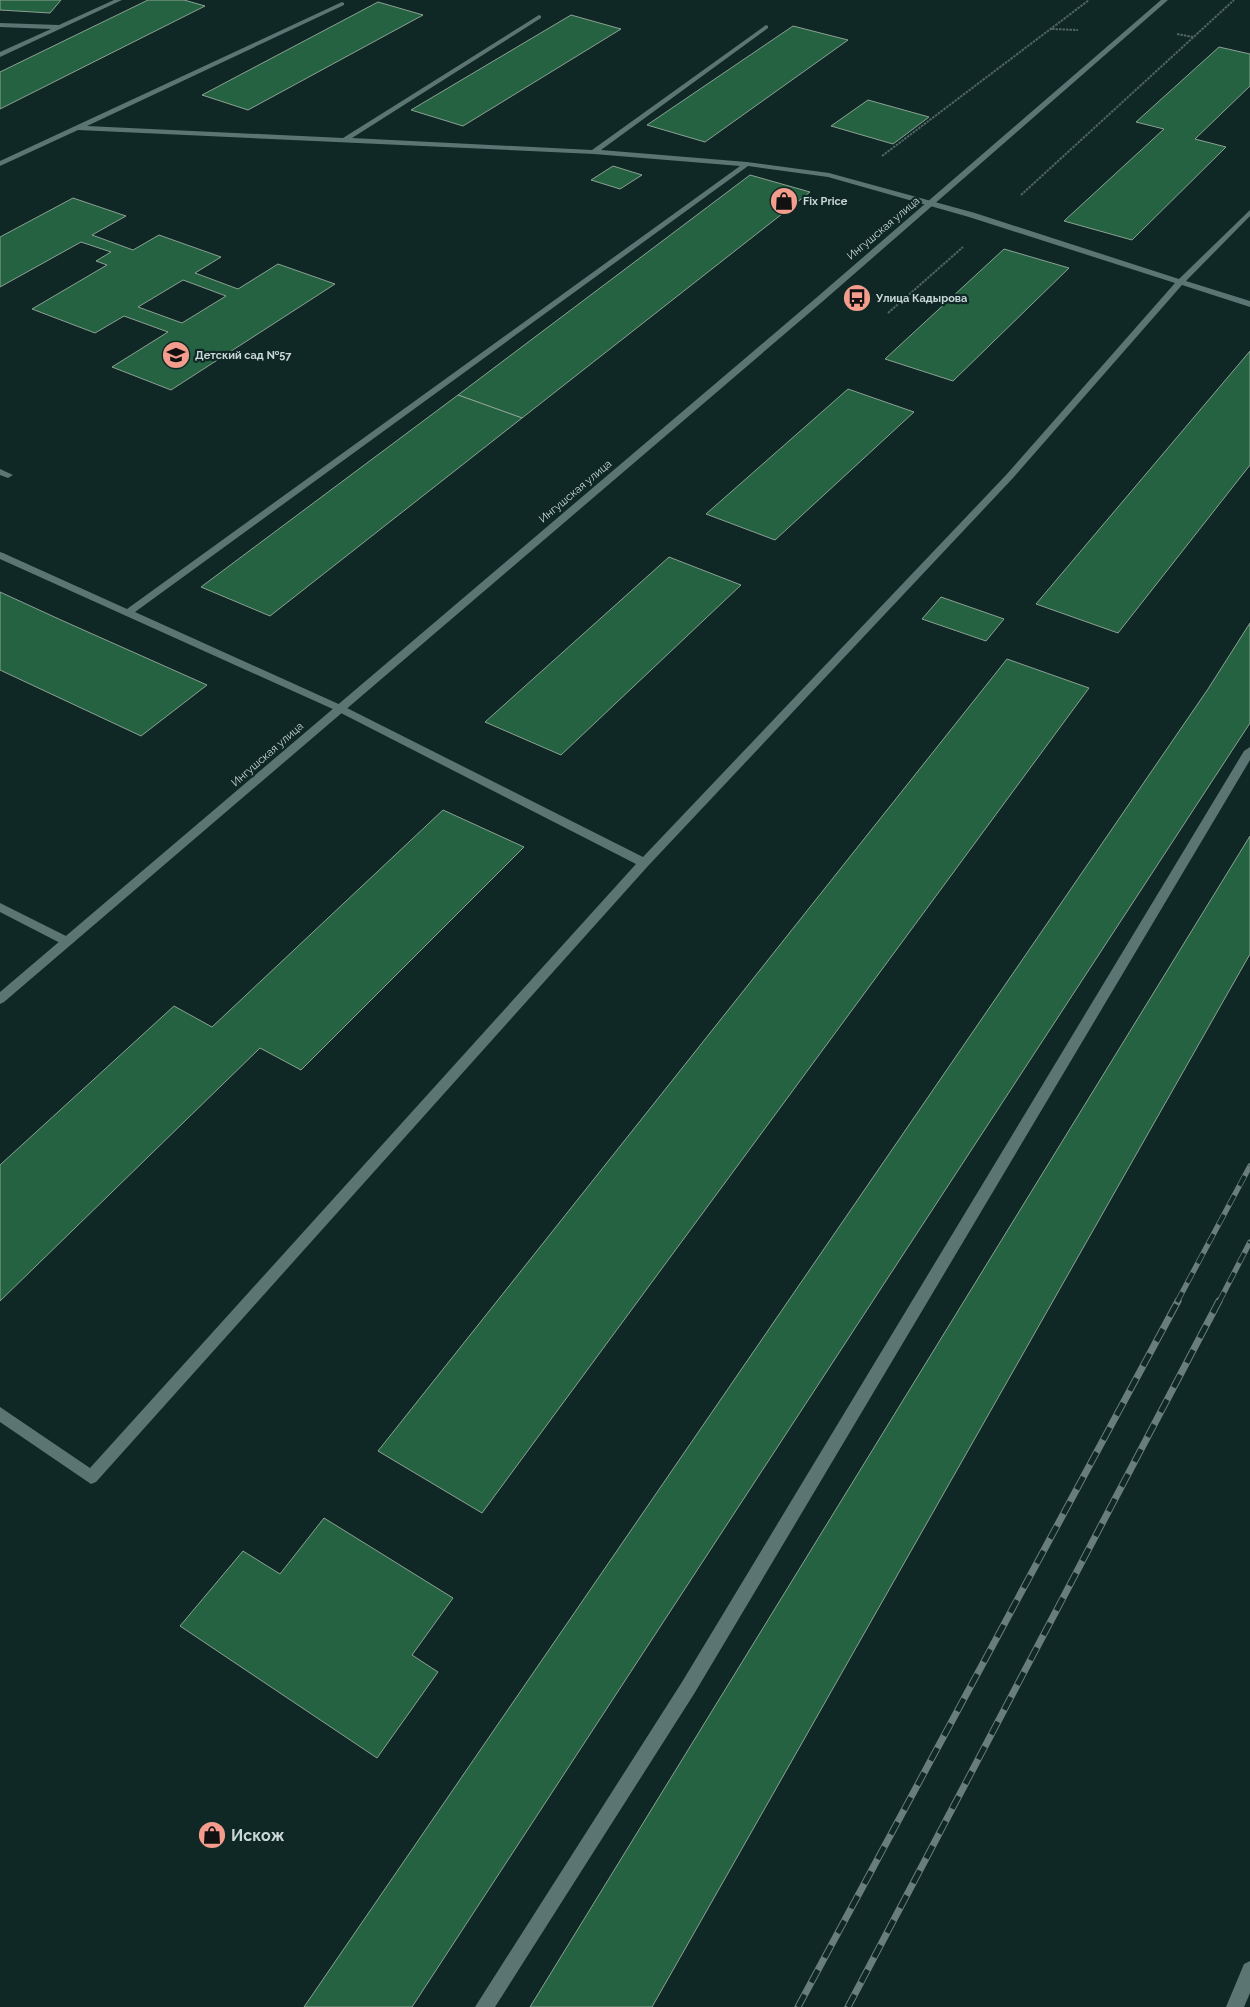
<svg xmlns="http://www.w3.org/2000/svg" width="1250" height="2007" viewBox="0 0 1250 2007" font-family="Raleway,sans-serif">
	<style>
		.building { fill: #256241; stroke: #8ca193; fill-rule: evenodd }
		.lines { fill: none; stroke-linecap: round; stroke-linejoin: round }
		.path { stroke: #506563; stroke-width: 2; stroke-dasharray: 2.5 1; stroke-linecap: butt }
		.lane { fill: #5a7572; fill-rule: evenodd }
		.secondary { fill: #5a7572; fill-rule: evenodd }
		.rail-far1-casing { stroke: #697d7b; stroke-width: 5.5 }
		.rail-casing { stroke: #697d7b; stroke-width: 7 }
		.rail-far1 { stroke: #0f2826; stroke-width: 4; stroke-dasharray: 11; stroke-linecap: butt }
		.rail { stroke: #0f2826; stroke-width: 5; stroke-dasharray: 14; stroke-linecap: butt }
		.labels { text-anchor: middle; stroke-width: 4.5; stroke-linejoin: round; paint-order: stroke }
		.far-poi-label { font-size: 11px; font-weight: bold; fill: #c9d7d5; stroke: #0f2826; text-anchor: start }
		.far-street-label { font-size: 11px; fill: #c9d7d5; stroke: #0f2826 }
		.near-poi-label { font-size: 16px; font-weight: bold; fill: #c9d7d5; stroke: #0f2826; text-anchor: start }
	</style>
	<rect width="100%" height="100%" fill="#0f2826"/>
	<g class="building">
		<polygon points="0,0 61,0 50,13 0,10"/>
		<polygon points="148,0 184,0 205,6 0,109 0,72"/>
		<polygon points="378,2 423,15 248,110 202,95"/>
		<polygon points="571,15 621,29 463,126 411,110"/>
		<polygon points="793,26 848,40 705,142 647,125"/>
		<polygon points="1219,47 1250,54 1250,86 1195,139 1226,147 1132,240 1064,221 1164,129 1136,122"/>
		<polygon points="868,100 929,117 893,144 831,126"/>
		<polygon points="613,166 642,175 620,189 591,180"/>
		<polygon points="750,175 810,192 522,418 458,395"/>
		<path d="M73 198 126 216 92 235 133 250 159 235 221 257 195 273 238 289 278 264 335 284 171 390 112 367 168 332 124 316 95 333 32 309 107 265 96 261 111 252 81 242 0 287V237ZM183 280 226 296 182 323 138 307Z"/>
		<polygon points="1004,249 1069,268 953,381 885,359"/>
		<polygon points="1250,351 1250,465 1118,633 1036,604"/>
		<polygon points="848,389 914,412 775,540 706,514"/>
		<polygon points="458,395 522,418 270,616 201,587"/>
		<polygon points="669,557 741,585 561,755 485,722"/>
		<polygon points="0,592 61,620 207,685 141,736 0,670"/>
		<polygon points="941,597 1004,619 986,641 922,619"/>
		<polygon points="1250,623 1250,723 412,2007 304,2007 1208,689"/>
		<polygon points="1007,659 1089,688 482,1513 378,1451"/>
		<polygon points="443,810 524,847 301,1070 260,1048 0,1301 0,1165 174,1006 212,1027"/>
		<polygon points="1250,836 1250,954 652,2007 530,2007"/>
		<polygon points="324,1518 453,1598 412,1655 438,1672 377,1758 180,1626 243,1551 280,1574"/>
	</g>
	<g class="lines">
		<g class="path">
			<polyline points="1052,29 1078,30"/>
			<polyline points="1177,34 1193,37"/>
			<polyline points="882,156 1089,0"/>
			<polyline points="1021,195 1234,0"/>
			<polyline points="888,313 963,247"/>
		</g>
		<g class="lane">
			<polygon points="114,0 122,0 0,57 0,52 51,29 0,27 0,23 59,25"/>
			<path d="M342 2 344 3V5L87 126 343 138 539 15 541 16V18L352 138 592 150 766 25 768 26V28L601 150 747 162 829 173 975 213 1179 279 1250 210V216L1186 281 1250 301V307L1182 285 1013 478 648 866 96 1482 91 1484 0 1422V1407L90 1468 636 864 335 710 0 559V552L3 553 127 609 740 166 594 154 78 130 0 166V161ZM748 166 828 177 969 217 1175 283 1007 474 643 857 343 706 135 612Z"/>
			<polygon points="0,469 13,475 8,478 0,475"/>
			<polygon points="1250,747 1250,760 694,1694 495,2007 475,2007 682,1682 1244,751"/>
			<polygon points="0,903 72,939 74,942 68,946 64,945 0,912"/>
		</g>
		<g class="secondary">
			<polygon points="1161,0 1168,0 822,302 4,1002 0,1004 0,992 816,298"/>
			<polygon points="1250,1961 1250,1993 1244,2007 1226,2007 1244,1964"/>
		</g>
		<defs>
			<g id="rail-far1">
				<polyline points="1177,1302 1250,1166"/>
				<polyline points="1219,1302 1250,1242"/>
			</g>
			<g id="rail">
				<polyline points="798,2007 1178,1301"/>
				<polyline points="848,2007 1219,1301"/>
			</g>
		</defs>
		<use href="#rail-far1" class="rail-far1-casing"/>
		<use href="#rail" class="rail-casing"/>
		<use href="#rail-far1" class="rail-far1"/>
		<use href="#rail" class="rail"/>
	</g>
	<defs>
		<symbol id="shop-disc" viewBox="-11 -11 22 22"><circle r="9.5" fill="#f49d8c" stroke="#0f2826"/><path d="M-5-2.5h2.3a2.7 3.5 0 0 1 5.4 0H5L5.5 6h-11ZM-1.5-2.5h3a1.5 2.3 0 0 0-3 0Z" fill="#111"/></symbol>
		<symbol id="bus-disc" viewBox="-11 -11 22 22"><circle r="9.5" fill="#f49d8c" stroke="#0f2826"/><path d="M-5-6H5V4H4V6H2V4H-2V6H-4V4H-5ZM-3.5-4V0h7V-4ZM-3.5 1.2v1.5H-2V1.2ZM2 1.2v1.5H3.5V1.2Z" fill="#111"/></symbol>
		<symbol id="school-disc" viewBox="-11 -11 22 22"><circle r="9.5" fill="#f49d8c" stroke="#0f2826"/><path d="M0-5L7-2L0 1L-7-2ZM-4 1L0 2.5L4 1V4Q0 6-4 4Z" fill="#111"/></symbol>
	</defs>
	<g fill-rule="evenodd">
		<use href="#shop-disc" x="768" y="185" width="32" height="32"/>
		<use href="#bus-disc" x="841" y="282" width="32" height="32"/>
		<use href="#school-disc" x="160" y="339" width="32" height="32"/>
		<use href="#shop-disc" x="196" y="1819" width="32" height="32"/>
	</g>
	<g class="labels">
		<g class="far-poi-label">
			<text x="803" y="205">Fix Price</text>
			<text x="876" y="302">Улица Кадырова</text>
			<text x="195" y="359">Детский сад №57</text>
		</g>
		<g class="far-street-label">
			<text transform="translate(883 228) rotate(-40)" y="4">Ингушская улица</text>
			<text transform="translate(575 491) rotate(-40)" y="4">Ингушская улица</text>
			<text transform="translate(267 754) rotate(-41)" y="4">Ингушская улица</text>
		</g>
		<g class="near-poi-label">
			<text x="231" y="1841">Искож</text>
		</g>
	</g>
</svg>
